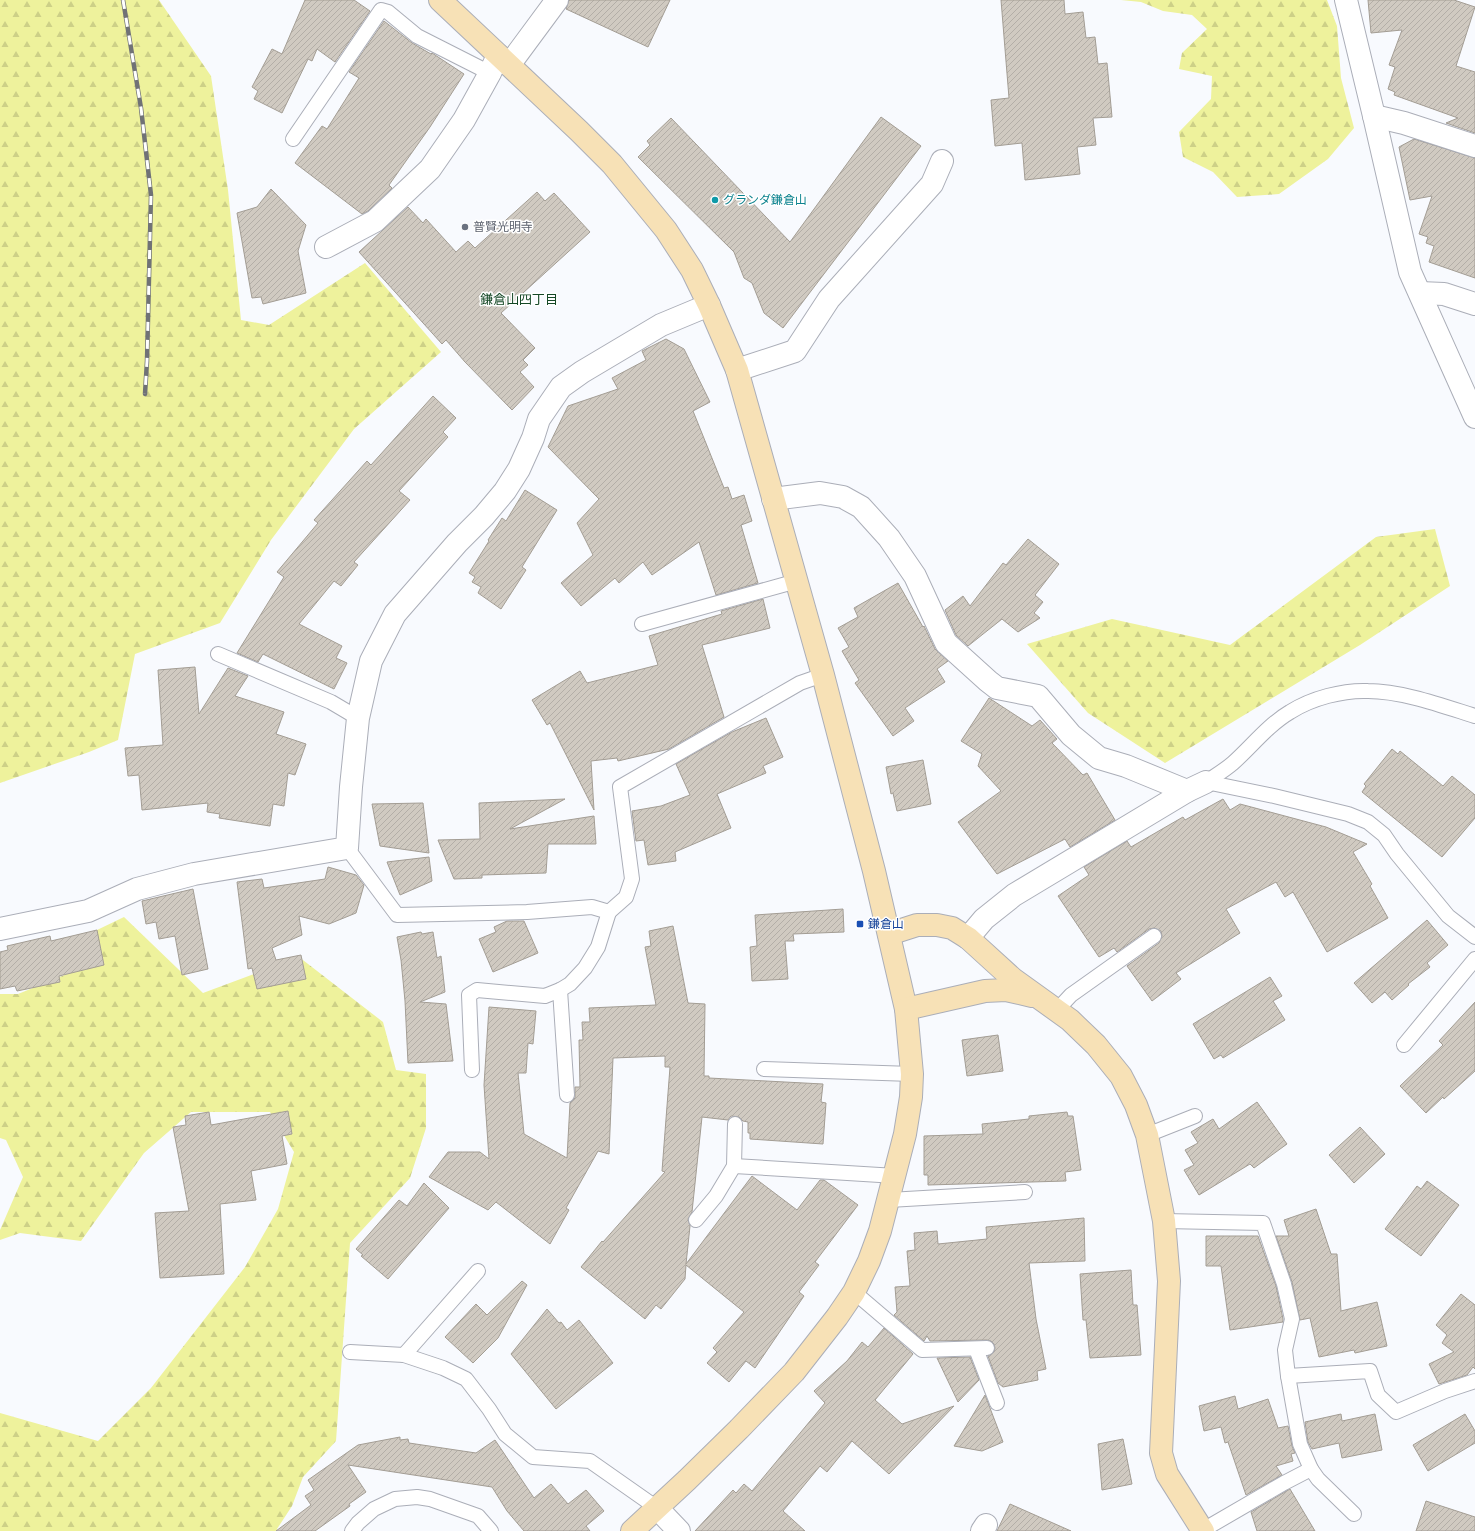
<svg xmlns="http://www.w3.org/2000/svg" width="1475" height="1531" viewBox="0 0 1475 1531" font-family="Montserrat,'Noto Sans JP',sans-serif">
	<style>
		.forest { fill: url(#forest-firs) }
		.building { fill: url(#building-hatch); stroke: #a39d94 }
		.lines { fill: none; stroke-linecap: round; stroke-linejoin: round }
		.lane-casing { stroke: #abaeb8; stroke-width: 16 }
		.street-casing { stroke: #abaeb8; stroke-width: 24 }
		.secondary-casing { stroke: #abaeb8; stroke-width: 24 }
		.lane { stroke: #fff; stroke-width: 14 }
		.street { stroke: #fff; stroke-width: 22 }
		.secondary { stroke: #f7e1b6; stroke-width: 22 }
		.rail-casing { stroke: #707276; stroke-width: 4.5 }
		.rail { stroke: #fff; stroke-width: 3; stroke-dasharray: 9; stroke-linecap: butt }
		.culture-dot { fill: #0f9aa8; stroke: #fff; stroke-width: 1.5 }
		.worship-dot { fill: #6b7280; stroke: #fff; stroke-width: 1.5 }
		.transit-dot { fill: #1a4fb4; stroke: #fff; stroke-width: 1.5 }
		.labels { text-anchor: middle; stroke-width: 3; stroke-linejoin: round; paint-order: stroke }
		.culture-label { font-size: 12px; fill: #0d838f; stroke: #fff; text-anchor: start }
		.worship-label { font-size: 12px; fill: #5b616d; stroke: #fff; text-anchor: start }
		.transit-label { font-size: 12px; fill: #164399; stroke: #fff; text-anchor: start }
		.neighbourhood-label { font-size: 13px; fill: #154826; stroke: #fff }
	</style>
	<defs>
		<pattern id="forest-firs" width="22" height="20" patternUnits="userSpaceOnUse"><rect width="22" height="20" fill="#eef29c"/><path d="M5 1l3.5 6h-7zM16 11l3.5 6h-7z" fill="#cdd087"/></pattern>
		<pattern id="building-hatch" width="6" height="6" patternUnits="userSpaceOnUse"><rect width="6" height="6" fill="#d0cac1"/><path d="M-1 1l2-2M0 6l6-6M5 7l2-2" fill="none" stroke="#b3aea7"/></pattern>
	</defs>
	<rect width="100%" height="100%" fill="#f8fafe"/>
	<g class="forest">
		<polygon points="0,0 159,0 211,76 228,190 241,320 269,325 365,263 441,352 354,429 271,540 220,623 135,654 118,740 89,752 0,783"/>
		<polygon points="1121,0 1327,0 1337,26 1341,78 1354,128 1328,159 1279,194 1237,197 1213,172 1183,157 1179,132 1211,99 1212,76 1179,69 1182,53 1207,29 1192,15 1163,11 1141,2"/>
		<polygon points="1435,529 1450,586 1360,645 1165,763 1088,713 1027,644 1112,619 1230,645 1376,537"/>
		<polygon points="124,917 203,993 299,957 383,1022 396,1070 426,1074 426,1128 410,1178 350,1243 336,1441 303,1477 292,1506 277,1529 278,1531 0,1531 0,1413 98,1441 151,1388 245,1267 278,1209 294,1152 270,1112 191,1112 144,1153 81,1241 20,1233 0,1240 0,1230 23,1177 6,1140 0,1138 0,994 18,994 99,961 97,930"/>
	</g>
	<g class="building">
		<polygon points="305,0 354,0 370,11 335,62 317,49 312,61 308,59 282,113 254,99 258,91 252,87 272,49 282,54"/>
		<polygon points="569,0 670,0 648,47 566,9"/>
		<polygon points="1001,0 1064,0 1065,14 1083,12 1086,38 1095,37 1098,64 1107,63 1112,117 1093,118 1096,145 1077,147 1080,174 1025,180 1022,143 995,146 991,100 1009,98"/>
		<polygon points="1368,0 1454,0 1475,7 1456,66 1475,72 1475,133 1446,123 1458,118 1394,95 1395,92 1388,89 1395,67 1389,65 1402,30 1371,33"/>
		<polygon points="384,21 412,43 431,54 432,53 464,74 430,127 389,185 392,188 368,211 362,214 295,163 322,126 327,129 359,78 349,72"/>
		<polygon points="881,117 921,146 783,328 764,313 752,283 744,278 734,252 638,157 650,145 647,141 671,118 790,242"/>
		<polygon points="1414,139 1475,158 1475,278 1429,262 1434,246 1426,243 1428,237 1419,234 1432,196 1410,200 1399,147"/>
		<polygon points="271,189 306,225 298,251 306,293 263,304 261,297 252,298 237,213 257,207"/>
		<polygon points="537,192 545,201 554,193 590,232 501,313 535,348 523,360 528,365 520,372 534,387 512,410 465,362 446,340 442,344 359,252 408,207 423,223 426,219 456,252 468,241 475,248"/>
		<polygon points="666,339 684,349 710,402 693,411 724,488 728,487 732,499 744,495 752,521 741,525 758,583 716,595 699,542 652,575 643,562 619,583 615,578 581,606 561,583 593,555 577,523 599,499 548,447 568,406 618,389 612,378 646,360 642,351"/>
		<polygon points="433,396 456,418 443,432 448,437 399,491 410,500 354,562 358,565 341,586 334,581 299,624 342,646 336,658 347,663 334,689 263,654 258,662 237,653 284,577 277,572 318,523 314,520 367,461 371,465"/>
		<polygon points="525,490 557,510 522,567 526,570 501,609 478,593 481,587 472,582 475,577 469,573 489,541 488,540 502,518 506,521"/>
		<polygon points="1028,539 1059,564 1035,595 1043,602 1034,613 1040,618 1018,632 1002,619 968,646 956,635 945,610 963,596 970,606 1003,563 1006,565"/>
		<polygon points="898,583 923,627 924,626 935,649 948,661 937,669 945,682 905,708 914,721 893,736 855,683 859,680 842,651 849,647 838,628 858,617 854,608"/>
		<polygon points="763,599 770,628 702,645 724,717 669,749 618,761 617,758 591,761 594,810 550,723 547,725 532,700 580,671 587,683 658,665 649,636 722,614 721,611"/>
		<polygon points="195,667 199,714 228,668 248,676 235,696 284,712 276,734 306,744 295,775 288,773 284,806 273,804 270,826 219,818 220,814 207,812 208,803 142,810 139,775 128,776 125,748 163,745 158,670"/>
		<polygon points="989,698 1032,726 1040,720 1057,739 1052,743 1083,775 1087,773 1115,820 1070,847 1065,839 997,874 958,822 1001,791 978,766 982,754 961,741"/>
		<polygon points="766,718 783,757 763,766 766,773 717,794 731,828 675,852 676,861 648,865 644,840 636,841 632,811 661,806 690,795 676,764 732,732"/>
		<polygon points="1392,749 1398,754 1400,751 1443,786 1452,776 1475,795 1475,818 1442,857 1362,792 1366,786 1364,784"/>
		<polygon points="923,760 931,804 897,811 893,793 891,794 886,767"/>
		<polygon points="565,799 510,829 594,816 596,844 548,844 546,873 482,875 482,878 454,879 438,840 480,839 479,803"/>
		<polygon points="1223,799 1230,810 1240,804 1326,827 1367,844 1353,852 1372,884 1370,886 1388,918 1327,952 1293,892 1285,897 1276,882 1226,909 1240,933 1176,973 1181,979 1152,1001 1127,966 1159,943 1162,936 1161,931 1154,928 1149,929 1117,952 1114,948 1099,957 1058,896 1089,875 1084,867 1127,841 1131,847 1183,817 1185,820"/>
		<polygon points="423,803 429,853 380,846 372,804"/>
		<polygon points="429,857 432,881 400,895 387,862"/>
		<polygon points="328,867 356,875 364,885 356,913 329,924 299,916 302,935 272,948 276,960 301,955 306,979 257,989 252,968 248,969 237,882 262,879 264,888 325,879"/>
		<polygon points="193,889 208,969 182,975 175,936 159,939 156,922 146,924 142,901"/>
		<polygon points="843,909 844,932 793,934 794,941 785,941 788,979 752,981 750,947 757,946 755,915"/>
		<polygon points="1427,920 1448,945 1427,963 1430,967 1408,984 1409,985 1392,1000 1385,992 1372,1003 1354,983"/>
		<polygon points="507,921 524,921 538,953 493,972 479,939 496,932 494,927"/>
		<polygon points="673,926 688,1003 705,1004 704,1076 709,1076 709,1078 823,1084 821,1102 826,1103 823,1144 750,1139 750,1133 748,1133 748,1122 743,1121 739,1117 731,1116 728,1120 702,1117 692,1212 688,1219 690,1226 686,1264 752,1176 797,1210 820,1180 824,1180 858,1205 815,1262 819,1265 799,1292 804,1296 755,1368 746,1361 729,1382 707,1363 717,1352 713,1348 744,1312 686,1265 685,1279 661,1309 656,1305 645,1319 581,1267 602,1241 603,1242 665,1172 662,1171 670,1067 665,1067 665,1056 613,1058 609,1154 598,1151 566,1208 569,1210 550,1244 496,1202 488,1210 429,1177 448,1152 480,1152 489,1159 484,1085 489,1007 536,1011 533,1044 528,1043 526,1073 518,1073 524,1134 567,1158 570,1103 575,1098 575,1087 580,1087 579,1040 583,1040 582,1022 590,1022 589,1008 656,1005 645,947 651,946 649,931"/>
		<polygon points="97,930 104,965 59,976 60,982 17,991 15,986 0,989 0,952 8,950 7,946 50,936 51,941"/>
		<polygon points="421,932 422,934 433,932 437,958 441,956 445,992 420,1002 446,1004 453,1061 408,1063 405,1001 401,960 397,937"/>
		<polygon points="1270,977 1282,996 1273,1001 1285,1020 1223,1058 1221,1055 1214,1059 1193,1024"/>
		<polygon points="1475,1002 1475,1071 1444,1099 1443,1097 1426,1113 1400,1086 1443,1045 1439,1041"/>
		<polygon points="998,1035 1003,1071 967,1076 962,1040"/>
		<polygon points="1257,1102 1287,1144 1254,1168 1250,1164 1199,1195 1184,1170 1194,1165 1185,1150 1198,1143 1191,1132 1213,1119 1219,1129"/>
		<polygon points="288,1111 292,1134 282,1136 287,1164 251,1171 256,1200 220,1204 224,1274 160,1278 155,1213 189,1211 173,1127 186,1125 185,1116 209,1112 211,1125"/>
		<polygon points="1067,1112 1068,1116 1073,1116 1081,1170 1065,1172 1066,1181 928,1185 928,1175 924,1175 924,1136 983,1134 982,1124 1029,1119 1029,1116"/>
		<polygon points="1360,1127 1385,1154 1354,1183 1329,1155"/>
		<polygon points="1427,1181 1459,1205 1421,1256 1385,1229 1417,1186 1421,1189"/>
		<polygon points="424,1183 449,1208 388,1279 361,1256 363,1255 356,1249 399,1200 407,1206"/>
		<polygon points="1316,1209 1331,1254 1337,1254 1341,1311 1377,1302 1387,1346 1355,1353 1354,1350 1319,1357 1310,1318 1300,1320 1292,1282 1276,1236 1289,1236 1284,1220"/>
		<polygon points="1084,1218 1085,1261 1029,1263 1036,1319 1046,1369 1037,1371 1038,1380 1003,1387 998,1383 988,1356 994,1352 995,1348 994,1344 991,1341 987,1340 930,1341 927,1336 924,1341 894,1315 897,1312 895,1287 910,1286 907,1251 915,1250 914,1233 937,1231 938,1244 987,1239 986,1227"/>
		<polygon points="1206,1236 1258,1236 1276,1286 1283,1319 1283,1322 1230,1330 1221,1266 1206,1266"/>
		<polygon points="1131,1270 1133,1305 1137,1305 1141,1355 1090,1358 1086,1320 1083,1320 1080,1274"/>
		<polygon points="522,1281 527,1285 498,1338 473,1363 445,1337 476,1304 487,1315"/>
		<polygon points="1461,1294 1475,1305 1475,1369 1473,1367 1467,1375 1439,1384 1429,1364 1454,1352 1442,1343 1447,1335 1436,1325"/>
		<polygon points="547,1309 559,1323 561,1322 567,1330 579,1320 613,1363 556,1409 511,1354"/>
		<polygon points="884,1328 913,1354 875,1400 902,1424 954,1406 889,1474 852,1441 827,1472 820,1466 783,1511 805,1531 695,1531 733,1490 736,1493 744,1484 752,1491 825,1403 814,1391 847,1361 862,1342 868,1347"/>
		<polygon points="970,1357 979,1380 958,1402 937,1358"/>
		<polygon points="985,1395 1003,1442 982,1451 954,1446"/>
		<polygon points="1235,1396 1238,1409 1268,1399 1278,1428 1288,1426 1292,1446 1295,1453 1291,1454 1293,1461 1276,1466 1282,1475 1246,1495 1228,1442 1225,1443 1221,1427 1204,1431 1199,1406"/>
		<polygon points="1341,1414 1342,1421 1375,1414 1382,1450 1342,1458 1339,1443 1312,1449 1308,1442 1305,1422"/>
		<polygon points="1465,1414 1475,1431 1475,1443 1428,1471 1413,1445"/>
		<polygon points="400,1437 400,1440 408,1439 409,1443 476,1453 495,1440 534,1498 551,1484 568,1504 586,1490 604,1511 586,1526 590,1531 524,1531 507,1511 492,1487 348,1465 366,1492 349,1504 350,1506 315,1531 276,1531 311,1505 305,1496 314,1490 308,1480 358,1445"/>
		<polygon points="1123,1439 1132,1484 1102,1490 1098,1444"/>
		<polygon points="1290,1489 1315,1531 1257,1531 1251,1512"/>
		<polygon points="1426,1501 1475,1517 1475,1531 1416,1531"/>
		<polygon points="1010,1504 1071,1531 997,1531"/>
	</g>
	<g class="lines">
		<defs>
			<g id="lane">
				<polyline points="293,139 381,10 388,12 417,36 490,73"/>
				<polyline points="642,624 797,581"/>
				<polyline points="218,654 331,702 358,718"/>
				<polyline points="1206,782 1274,796 1348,814 1368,822 1384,835 1397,854 1448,916 1475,937"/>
				<path d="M1206 782C1215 776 1225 770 1233 763 1252 746 1268 725 1290 712 1312 698 1343 690 1368 691 1402 691 1443 706 1475 716"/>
				<polyline points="347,848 397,915 527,912 592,907 609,912 626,897 632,879 620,787 800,683 823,675"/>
				<polyline points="560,990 567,1095"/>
				<polyline points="1057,1010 1071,995 1154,936"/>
				<polyline points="1404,1045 1475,959"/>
				<polyline points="764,1069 912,1074"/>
				<polyline points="472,1070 469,995 477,990 545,996 560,990 570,984 585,968 598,947 609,912"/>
				<polyline points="1147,1135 1195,1116"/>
				<polyline points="734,1166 896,1176"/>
				<polyline points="889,1200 1025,1192"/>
				<polyline points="696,1220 716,1196 734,1166 735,1124"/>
				<polyline points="1164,1221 1263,1223 1284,1284 1292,1319 1285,1350 1288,1376 1300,1444 1311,1469 1318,1479 1354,1514"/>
				<polyline points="854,1292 922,1350 987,1348"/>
				<polyline points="976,1349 997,1403"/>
				<polyline points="350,1352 404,1355 443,1368 466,1379 489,1409 505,1434 533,1457 590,1461 657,1508"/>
				<polyline points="404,1355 478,1271"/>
				<polyline points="1288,1376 1370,1371 1378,1395 1396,1412 1445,1391 1475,1381"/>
				<polyline points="1203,1530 1284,1483 1311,1469"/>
				<polyline points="352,1531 358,1523 374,1509 395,1499 417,1497 430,1499 478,1516 491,1531"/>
			</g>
			<g id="street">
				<polyline points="1346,0 1374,116 1410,272 1475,417"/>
				<polyline points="509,65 557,0"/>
				<polyline points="1374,116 1404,123 1475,146"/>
				<polyline points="326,247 375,221 430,169 464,120 490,73 498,55"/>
				<polyline points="1420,293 1444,294 1475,304"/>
				<polyline points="737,370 795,351 829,299 932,184 942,161"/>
				<polyline points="773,499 820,493 843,497 861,507 889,538 915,576 946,643 988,681 997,688 1038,696 1071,735 1099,758 1126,766 1187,791"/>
				<polyline points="0,929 88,911 137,889 194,874 347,848 351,787 358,718 371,661 395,614 457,543 484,516 505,491 519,469 533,438 539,419 561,387 582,372 661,325 709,305"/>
				<polyline points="968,938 984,919 1014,895 1187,791 1206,782"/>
				<polyline points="657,1508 679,1531"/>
				<polyline points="982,1531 986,1525"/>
			</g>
			<g id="secondary">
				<polyline points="440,0 579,131 612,164 666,230 692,270 709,305 737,370 823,675 874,871 906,1009 912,1074 911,1097 905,1134 880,1231 869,1261 854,1292 837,1317 794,1372 739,1429 687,1480 632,1531"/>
				<polyline points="889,934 917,925 937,925 952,928 968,938 1013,979 1070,1020 1096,1045 1121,1076 1136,1105 1147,1135 1164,1221 1169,1281 1161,1453 1167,1474 1203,1531"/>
				<polyline points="906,1009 985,991 1006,990 1032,996"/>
			</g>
		</defs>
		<use href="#lane" class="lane-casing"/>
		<use href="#street" class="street-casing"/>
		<use href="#secondary" class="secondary-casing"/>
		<use href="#lane" class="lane"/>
		<use href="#street" class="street"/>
		<use href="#secondary" class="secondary"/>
		<defs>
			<polyline id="rail" points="123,0 141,108 151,195 147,361 145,394"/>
		</defs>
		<use href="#rail" class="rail-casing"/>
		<use href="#rail" class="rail"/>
	</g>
	<circle class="culture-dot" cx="715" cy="200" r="4"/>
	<circle class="worship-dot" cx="465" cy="227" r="4"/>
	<rect class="transit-dot" x="856" y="920" width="8" height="8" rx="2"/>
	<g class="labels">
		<g class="culture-label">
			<text x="723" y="204">グランダ鎌倉山</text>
		</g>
		<g class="worship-label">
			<text x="473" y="231">普賢光明寺</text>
		</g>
		<g class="transit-label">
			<text x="868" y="928">鎌倉山</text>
		</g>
		<g class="neighbourhood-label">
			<text x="519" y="304">鎌倉山四丁目</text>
		</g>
	</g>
</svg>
